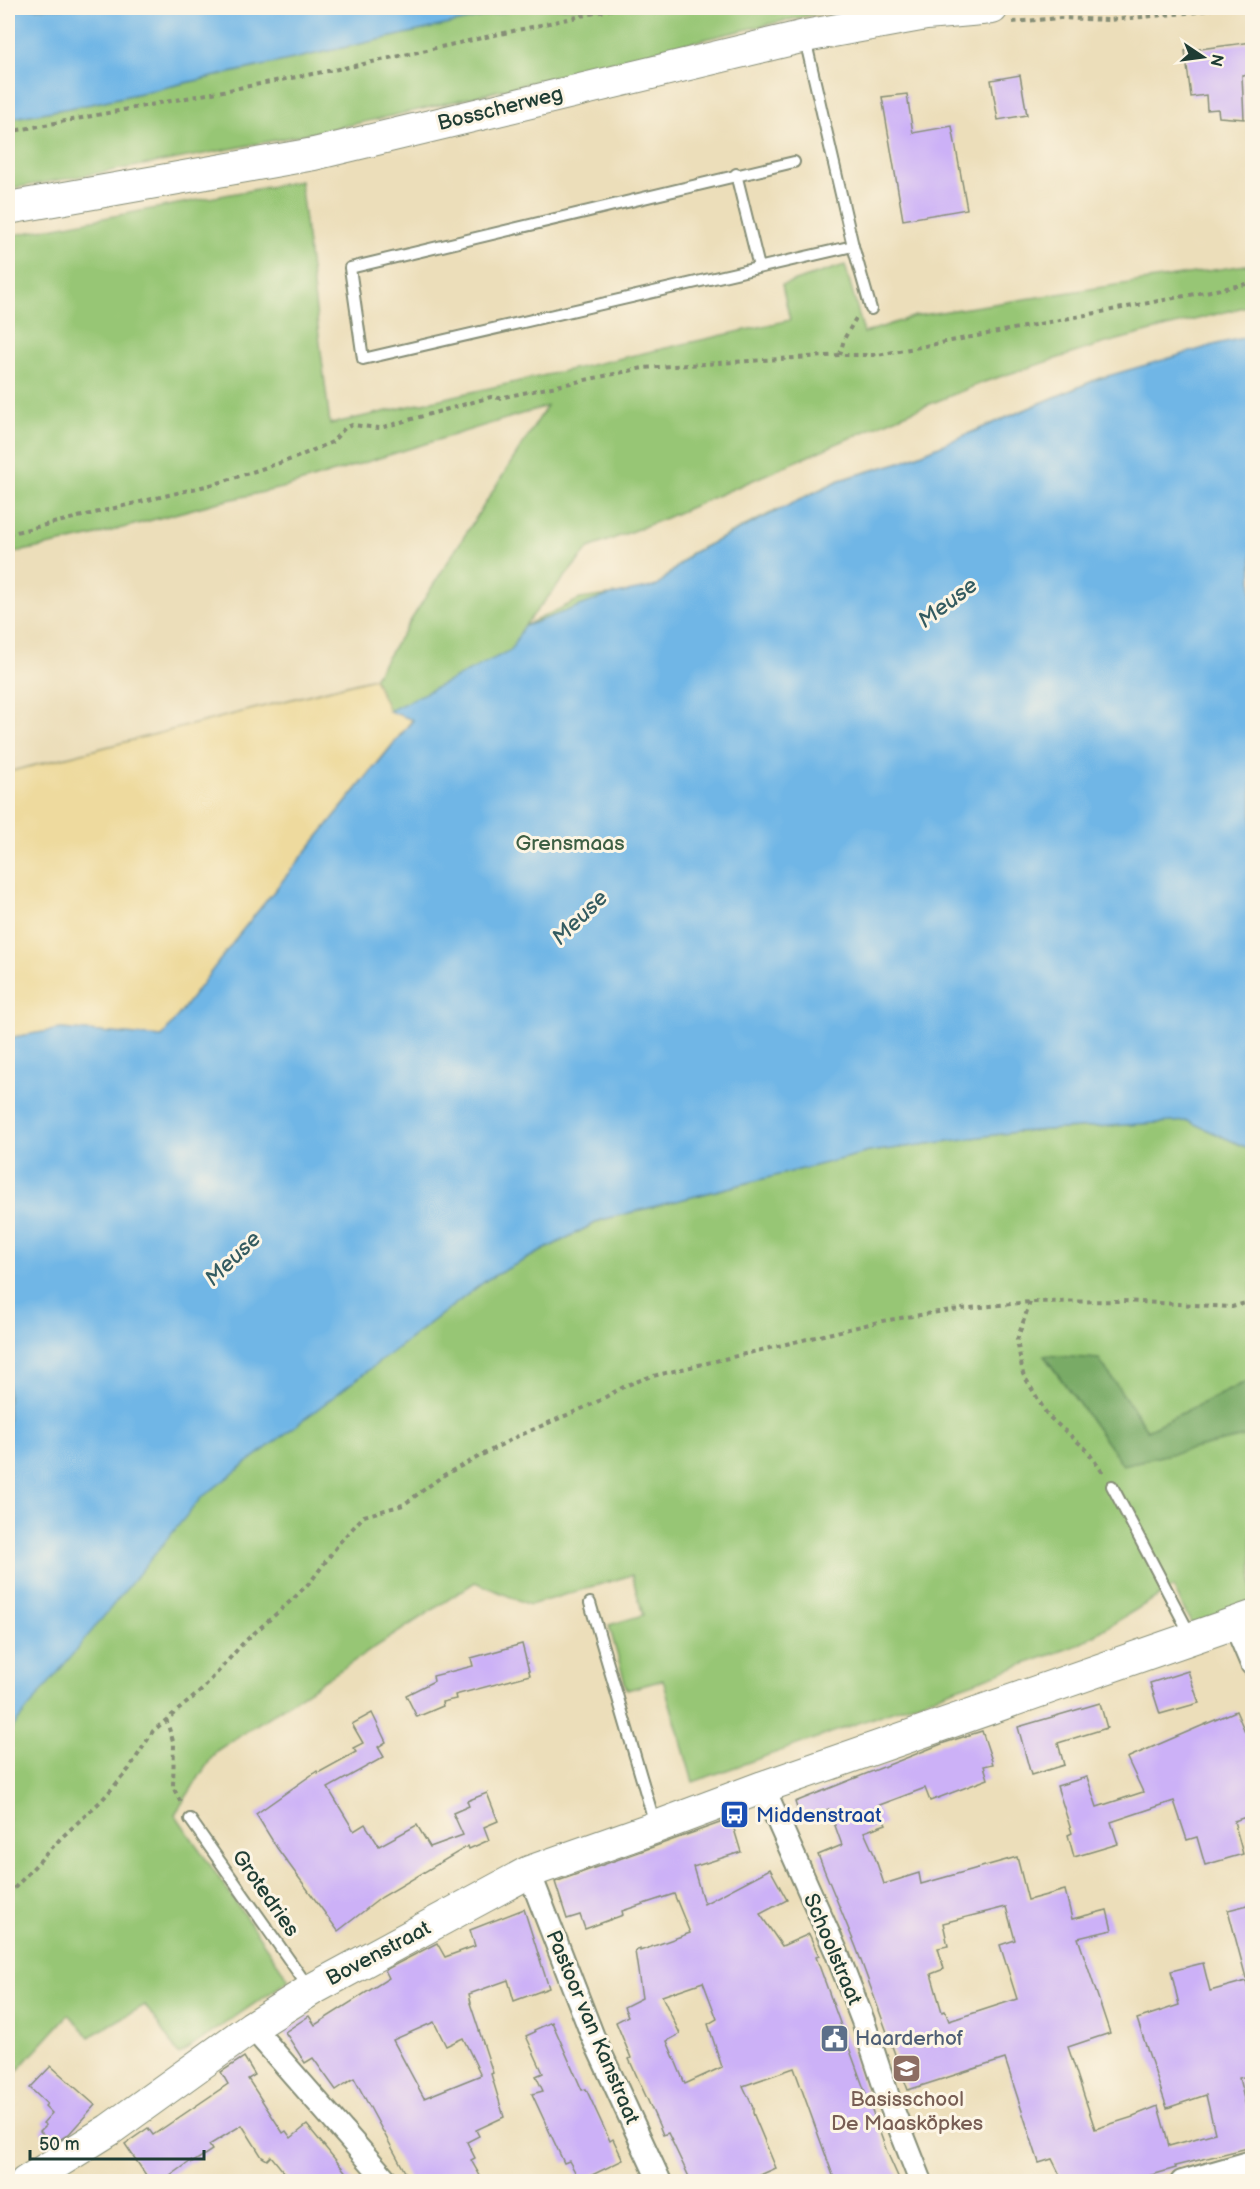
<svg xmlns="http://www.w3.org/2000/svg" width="1260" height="2189" viewBox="0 0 1260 2189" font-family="'Balsamiq Sans',sans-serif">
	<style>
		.green { fill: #97c675; stroke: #5b8254; stroke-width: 1.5 }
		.forest { fill: #79ab66; stroke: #4c744d; stroke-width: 1.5 }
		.sand { fill: #eeda9e; stroke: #868c69; stroke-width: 1.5 }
		.water { fill: #6fb6e6; stroke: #477a8d; stroke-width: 1.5 }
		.building { fill: #ccb1f7; fill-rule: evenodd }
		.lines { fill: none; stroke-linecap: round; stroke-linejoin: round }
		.lane-casing { stroke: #868e77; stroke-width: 14 }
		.street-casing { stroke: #868e77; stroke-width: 26 }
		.secondary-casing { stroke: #868e77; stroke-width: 34 }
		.path { stroke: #868e77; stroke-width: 4; stroke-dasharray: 4.5 4.5; stroke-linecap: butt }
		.lane { stroke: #fff; stroke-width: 10 }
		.street { stroke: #fff; stroke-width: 22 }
		.secondary { stroke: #fff; stroke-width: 32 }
		.labels { text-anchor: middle; stroke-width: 6; stroke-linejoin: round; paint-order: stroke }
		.street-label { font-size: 21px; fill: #1f3d34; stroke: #fcf5e5 }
		.park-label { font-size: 21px; fill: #3d5f44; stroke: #fcf5e5 }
		.transit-label { font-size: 21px; fill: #164399; stroke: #fcf5e5; text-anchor: start }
		.service-label { font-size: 21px; fill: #4e5e75; stroke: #fcf5e5; text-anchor: start }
		.education-label { font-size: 21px; fill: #785e54; stroke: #fcf5e5 }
		.water-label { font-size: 22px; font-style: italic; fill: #335b60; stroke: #fcf5e5 }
	</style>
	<rect width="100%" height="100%" fill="#fcf5e5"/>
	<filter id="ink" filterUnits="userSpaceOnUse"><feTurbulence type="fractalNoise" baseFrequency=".0167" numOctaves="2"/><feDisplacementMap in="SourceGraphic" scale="12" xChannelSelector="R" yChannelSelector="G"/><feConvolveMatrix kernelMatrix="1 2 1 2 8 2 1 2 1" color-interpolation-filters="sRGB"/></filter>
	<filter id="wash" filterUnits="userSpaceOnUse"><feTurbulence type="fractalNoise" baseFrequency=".008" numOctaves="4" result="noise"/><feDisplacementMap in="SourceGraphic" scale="24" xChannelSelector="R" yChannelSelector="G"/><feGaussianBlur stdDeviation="1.35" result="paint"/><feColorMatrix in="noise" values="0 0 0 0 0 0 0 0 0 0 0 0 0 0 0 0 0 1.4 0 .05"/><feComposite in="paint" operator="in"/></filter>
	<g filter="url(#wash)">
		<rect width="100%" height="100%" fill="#ecdeba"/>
		<g class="green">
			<path d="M521 8H847C702 36 562 77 418 110 282 141 145 165 8 189V119L91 104Z"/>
			<polygon points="300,181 330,424 790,320 782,285 845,265 864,333 915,316 1252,264 1252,305 1102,344 984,382 898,417 666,518 589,548 524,626 580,599 646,590 656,587 691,553 777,510 780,515 800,505 798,500 839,480 904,461 1097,379 1124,372 203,1496 488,1279 602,1220 869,1152 1016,1132 1188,1121 1252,1150 1252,1379 1147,1430 1099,1359 1044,1356 1123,1465 1252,1435 1252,1602 1192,1625 1173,1587 1078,1645 693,1782 663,1680 627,1690 609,1625 643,1615 632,1575 530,1605 475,1582 216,1751 175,1814 289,1980 179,2055 145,2005 89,2037 69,2014 8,2081 8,1248 389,711 374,678 547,406 286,487 215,503 89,537 8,554 8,236"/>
		</g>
		<polygon class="forest" points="1044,1355 1099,1359 1147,1430 1252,1379 1252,1435 1123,1465"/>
		<polygon class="sand" points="374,678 389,711 413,719 241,932 162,1037 61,1029 8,1038 8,772"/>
		<g class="water">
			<polygon points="8,8 521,8 91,104 8,119"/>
			<polygon points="1252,336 1252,1150 1188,1121 1016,1132 869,1152 601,1220 488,1279 201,1498 8,1733 8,1038 61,1029 162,1037 241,932 413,720 389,711 511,650 523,627 607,596 657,586 692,553 840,480 904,461 1098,379 1221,343"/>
		</g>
		<g id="blocks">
			<g class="building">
				<polygon points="1252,42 1252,74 1242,75 1244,119 1219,117 1218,109 1207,110 1206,95 1191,97 1185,51"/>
				<polygon points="1020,75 1027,115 998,120 991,80"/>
				<polygon points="907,94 913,133 952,126 967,209 903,220 882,97"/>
				<polygon points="522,1644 530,1675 455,1695 456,1699 442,1702 443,1706 417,1717 406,1695 434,1681 433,1676 473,1666 471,1658"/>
				<polygon points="1188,1671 1199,1703 1160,1714 1150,1683"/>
				<polygon points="1100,1703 1107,1728 1058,1743 1064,1765 1031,1775 1018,1727"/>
				<polygon points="1236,1711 1247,1736 1252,1734 1252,1815 1234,1821 1243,1854 1205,1865 1197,1837 1187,1840 1174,1801 1111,1822 1118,1844 1074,1857 1068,1835 1072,1833 1057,1786 1087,1777 1097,1807 1143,1792 1127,1758"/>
				<polygon points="372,1713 386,1742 378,1747 384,1757 328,1788 354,1831 365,1824 379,1846 417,1825 430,1847 463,1835 453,1813 469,1806 467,1801 487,1793 498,1821 484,1827 489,1840 469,1849 468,1846 382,1897 338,1931 277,1848 256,1814 317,1771 318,1773 356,1752 353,1748 363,1743 352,1724"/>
				<path d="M982 1731 993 1764 984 1766 988 1779 930 1801 925 1788 877 1806 886 1824 864 1832 874 1854 884 1884 919 1873 921 1884 1017 1857 1028 1900 1065 1890 1072 1919 1107 1910 1112 1930 1078 1938 1110 2033 1068 2047 1095 2129 1133 2117V2116L1158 2106 1169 2146 1215 2133 1206 2095 1167 2108 1137 2019 1179 2005 1171 1971 1203 1963 1210 1991 1246 1981 1252 2005V2075L1239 2078 1250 2123H1252V2147L1175 2166 1176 2168 1131 2181H1063L1052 2159 1039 2163 1005 2059 908 2090 856 1947 818 1855 842 1845 829 1809 801 1820 795 1802 944 1743ZM1006 1907 1015 1940 1000 1945 1017 1999 949 2021 945 2011 942 2012 931 1974 944 1969 938 1948 948 1946 943 1923Z"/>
				<path d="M731 1819 741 1852 693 1867 704 1904 770 1869 787 1900 760 1914 782 1946 809 1934 819 1956 816 1957 887 2152 900 2181H835L794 2068 743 2086 753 2107V2113L776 2168 747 2181H691L668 2133 663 2135 659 2125 629 2059 631 2058 616 2022 628 2016 624 2007 642 1998 635 1951 640 1949V1951L690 1933 674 1894 622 1911 623 1915 585 1929 580 1915 567 1919 555 1882ZM703 1982 717 2019 708 2024 722 2067 685 2084 667 2041 680 2034 662 1996Z"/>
				<polygon points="1252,1904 1252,1978 1246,1978 1228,1910"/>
				<path d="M524 1909 549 1988 514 2001 508 1980 469 1994 471 2003H470L493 2073 491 2074 504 2117 476 2130 479 2136 467 2142 475 2158 471 2160 483 2181H410L354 2078 336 2090 313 2058 305 2063 285 2032 309 2016 315 2025 389 1978 385 1970 437 1943 445 1957 475 1946 470 1930ZM434 2022 446 2046 463 2038 481 2075 424 2098 393 2040Z"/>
				<polygon points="552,2022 582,2090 586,2089 610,2141 613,2139 623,2160 580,2181 569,2161 564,2163 532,2094 543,2091 536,2076 543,2073 526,2036 535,2032 534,2030"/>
				<polygon points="244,2057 255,2075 248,2079 283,2133 286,2131 291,2138 307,2125 353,2181 291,2181 271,2156 267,2160 262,2157 242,2125 209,2145 212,2150 192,2163 191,2161 163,2181 150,2181 125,2144 148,2128 153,2135 228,2084 221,2072"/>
				<polygon points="51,2066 95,2105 69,2134 53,2144 40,2131 46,2125 43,2123 52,2113 45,2106 47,2104 30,2088"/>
			</g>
		</g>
	</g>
	<g filter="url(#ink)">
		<use href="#blocks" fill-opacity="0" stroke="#868e77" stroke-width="1.5"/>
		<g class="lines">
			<defs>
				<g id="lane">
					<polyline points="805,39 853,246 871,309"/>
					<polyline points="794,162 350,268 363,359 853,246"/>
					<polyline points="736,174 759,267"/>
					<polyline points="1112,1486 1191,1636"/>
					<polyline points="590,1603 655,1824"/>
					<polyline points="190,1819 309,1988"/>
				</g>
				<g id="street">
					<polyline points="1235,1624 1252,1664"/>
					<polyline points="763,1787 836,1951 863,2021 890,2103 921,2182"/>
					<polyline points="529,1872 593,2037 660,2182"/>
					<polyline points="252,2027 388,2182"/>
					<polyline points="1182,2182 1252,2162"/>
				</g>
				<g id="secondary">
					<polyline points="8,208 314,154 805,36 926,14 992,8"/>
					<polyline points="26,2182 109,2130 252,2027 311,1990 529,1872 656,1827 763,1787 1252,1617"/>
				</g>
			</defs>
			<use href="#lane" class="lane-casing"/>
			<use href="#street" class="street-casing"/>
			<use href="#secondary" class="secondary-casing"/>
			<g class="path">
				<polyline points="1013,22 1060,18 1109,20 1197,12 1217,8"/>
				<polyline points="8,132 354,66 618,8"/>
				<polyline points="840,355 844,339 856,318"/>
				<polyline points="8,534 218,483 295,458 332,442 345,428 352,425 380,428 491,397 499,398 643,368 840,355 878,355 1252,283"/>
				<polyline points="1030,1302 1017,1340 1023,1374 1048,1416 1086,1449 1103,1473"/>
				<polyline points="166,1719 174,1744 173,1787 182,1805"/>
				<polyline points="8,1895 61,1838 102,1800 129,1769 153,1731 202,1690 244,1642 293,1599 312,1580 340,1542 364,1516 403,1505 444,1475 518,1436 595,1403 625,1386 649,1377 882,1321 951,1310 1030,1302 1123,1301 1232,1307 1252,1301"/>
			</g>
			<use href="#lane" class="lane"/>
			<use href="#street" class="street"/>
			<use href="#secondary" class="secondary"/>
		</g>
	</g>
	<defs>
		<symbol id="bus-square" viewBox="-11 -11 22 22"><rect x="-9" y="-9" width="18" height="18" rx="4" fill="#1a4fb4" stroke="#fcf5e5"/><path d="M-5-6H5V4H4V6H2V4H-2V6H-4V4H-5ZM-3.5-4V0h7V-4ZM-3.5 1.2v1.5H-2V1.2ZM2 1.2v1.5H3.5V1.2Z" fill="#fff"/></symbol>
		<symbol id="civic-square" viewBox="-11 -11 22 22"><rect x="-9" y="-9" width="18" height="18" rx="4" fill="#5c6f8a" stroke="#fcf5e5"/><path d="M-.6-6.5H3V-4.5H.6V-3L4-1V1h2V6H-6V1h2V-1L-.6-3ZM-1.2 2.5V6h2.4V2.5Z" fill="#fff"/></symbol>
		<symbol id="school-square" viewBox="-11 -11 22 22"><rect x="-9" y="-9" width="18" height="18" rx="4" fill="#8d6e63" stroke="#fcf5e5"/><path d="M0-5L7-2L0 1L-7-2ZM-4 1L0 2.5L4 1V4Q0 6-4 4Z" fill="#fff"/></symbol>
	</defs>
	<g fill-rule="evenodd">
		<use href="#bus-square" x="718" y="1798" width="33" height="33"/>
		<use href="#civic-square" x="818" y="2022" width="33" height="33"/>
		<use href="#school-square" x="890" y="2052" width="33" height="33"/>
	</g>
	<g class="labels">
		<g class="street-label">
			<text transform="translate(500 108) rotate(-14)" y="7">Bosscherweg</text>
			<text transform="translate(266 1893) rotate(55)" y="7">Grotedries</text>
			<text transform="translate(833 1949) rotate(67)" y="7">Schoolstraat</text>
			<text transform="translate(378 1953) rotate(-28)" y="7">Bovenstraat</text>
			<text transform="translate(593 2027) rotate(67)" y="7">Pastoor van Kanstraat</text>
		</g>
		<g class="park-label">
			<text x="570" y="850">Grensmaas</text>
		</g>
		<g class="transit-label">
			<text x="756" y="1822">Middenstraat</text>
		</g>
		<g class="service-label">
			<text x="855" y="2045">Haarderhof</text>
		</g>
		<g class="education-label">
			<text x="907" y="2106">Basisschool<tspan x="907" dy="24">De Maasköpkes</tspan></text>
		</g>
		<g class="water-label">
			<text transform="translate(947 602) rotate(-37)" y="8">Meuse</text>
			<text transform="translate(579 917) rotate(-44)" y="8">Meuse</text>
			<text transform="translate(232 1258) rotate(-44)" y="8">Meuse</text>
		</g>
	</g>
	<rect width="1260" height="2189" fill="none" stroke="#fcf5e5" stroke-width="30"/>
	<g transform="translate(1203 57) rotate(103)" stroke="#fcf5e5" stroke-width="4.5" paint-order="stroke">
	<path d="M0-4.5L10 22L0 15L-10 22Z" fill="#1f3d34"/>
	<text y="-9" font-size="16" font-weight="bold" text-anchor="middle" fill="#1f3d34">N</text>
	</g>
	<path d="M30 2150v9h174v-9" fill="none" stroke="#1f3d34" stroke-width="3"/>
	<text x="39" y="2150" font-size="18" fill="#1f3d34" stroke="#fcf5e5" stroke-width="4.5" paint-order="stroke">50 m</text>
</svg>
